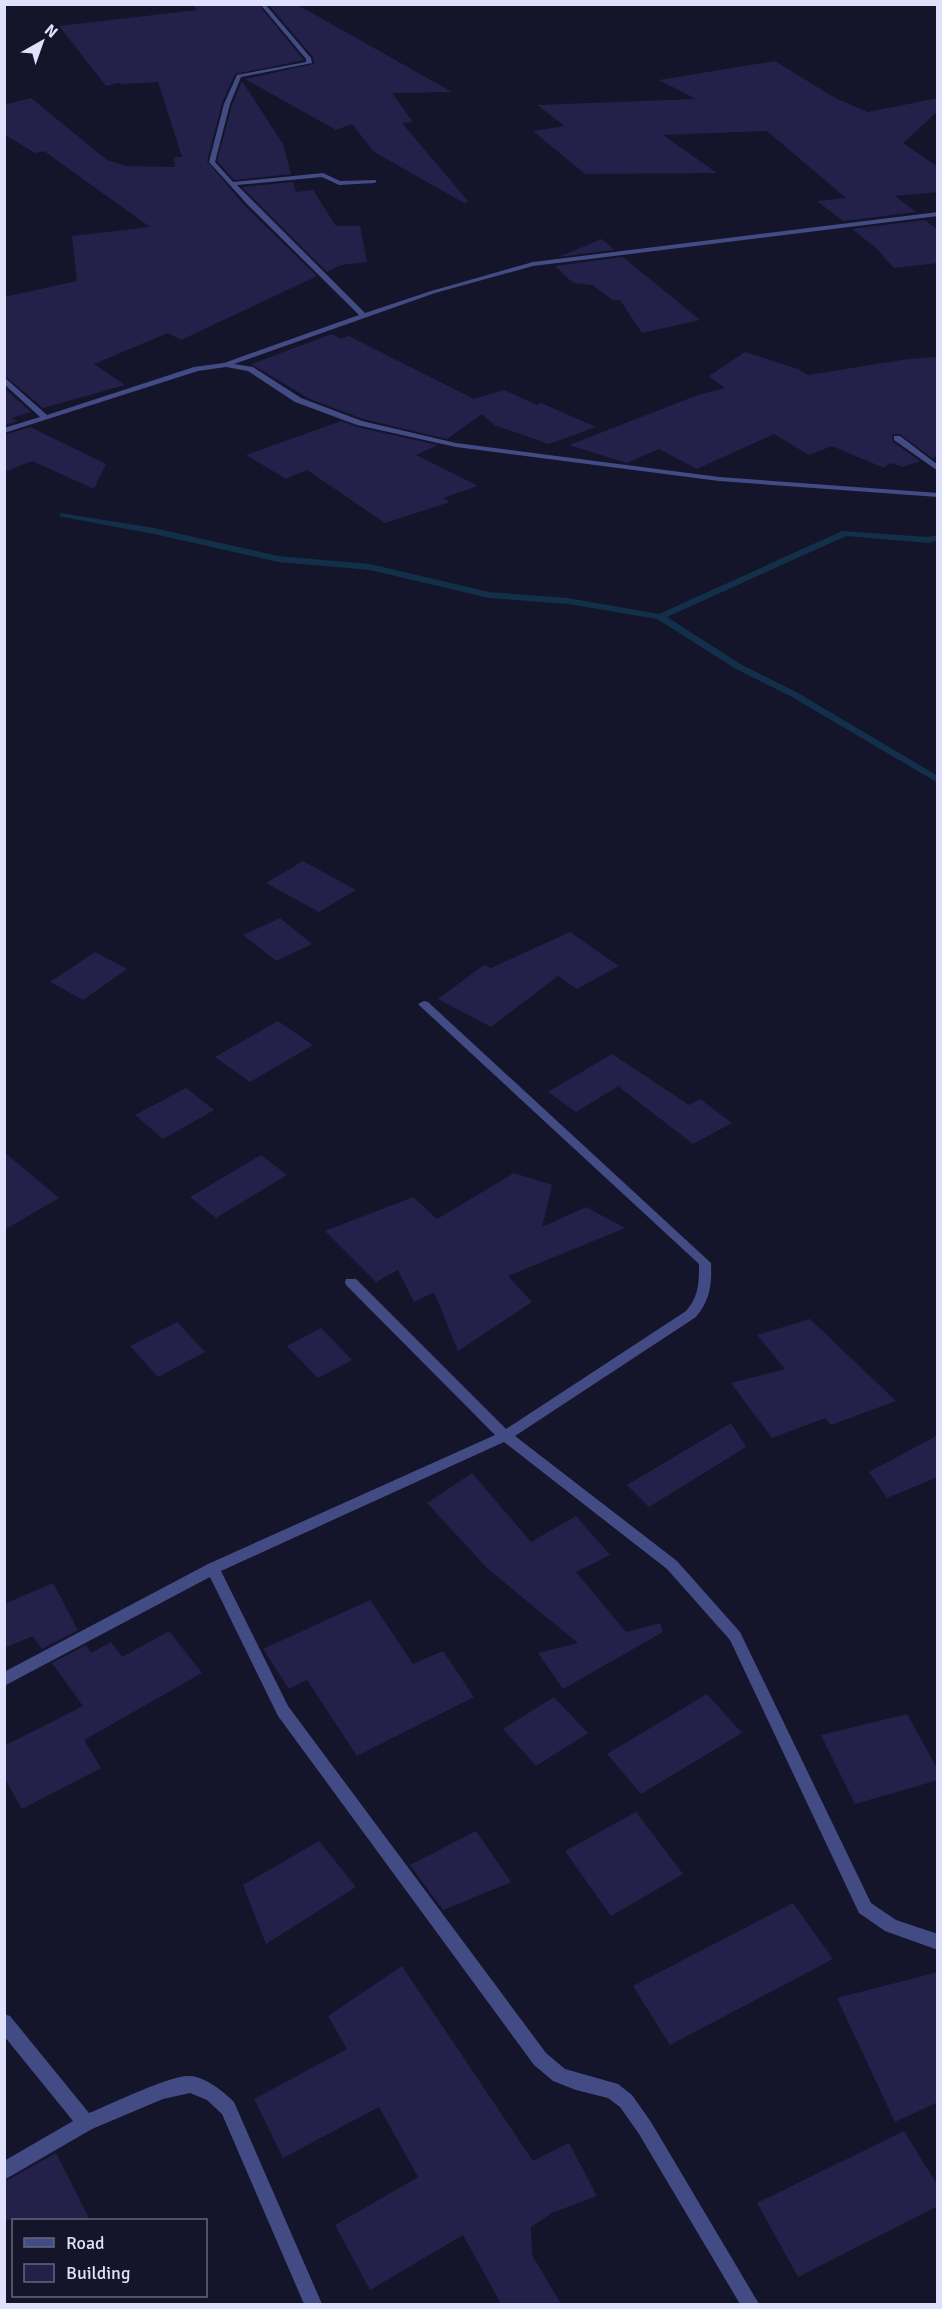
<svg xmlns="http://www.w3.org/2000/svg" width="942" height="2309" viewBox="0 0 942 2309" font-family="Signika,sans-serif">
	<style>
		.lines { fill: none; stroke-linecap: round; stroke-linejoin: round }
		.stream { fill: #12304a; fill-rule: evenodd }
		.building { fill: #23214a }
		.street { fill: #434b85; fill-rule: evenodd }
	</style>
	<rect width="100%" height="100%" fill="#14142a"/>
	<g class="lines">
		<polygon class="stream" points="60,513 154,528 278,556 370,564 489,592 568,598 659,614 842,531 928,537 938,535 938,540 929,543 846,536 667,617 742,665 798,693 938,776 938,783 792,697 736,669 657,619 568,604 489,598 370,570 278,562 154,534 63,517 60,517"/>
	</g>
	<g class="building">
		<polygon points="192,4 258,4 304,60 235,74 222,103 207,161 245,206 317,276 181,340 168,333 94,364 125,385 43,408 4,375 4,297 77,281 72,236 150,227 44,151 35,153 4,134 4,105 31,98 107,160 126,166 175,167 174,157 182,157 158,82 125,84 117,83 106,86 59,26 197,10"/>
		<polygon points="268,4 296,4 452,92 392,93 413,122 402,123 468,201 466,204 374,152 352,124 336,130 245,79 314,64 313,57"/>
		<polygon points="775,61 835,98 868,112 938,98 938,111 903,143 938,167 938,192 895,196 916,212 843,221 817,201 846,198 767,131 663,135 717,173 585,174 533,131 565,126 537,105 696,99 659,80"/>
		<polygon points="242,81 283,144 291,174 234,180 217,161 232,105"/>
		<polygon points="293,182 296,192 313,190 336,226 360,226 367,262 341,265 327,272 242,187"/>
		<polygon points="925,220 938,230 938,263 894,268 876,248 852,229"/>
		<polygon points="602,239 614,250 558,257"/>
		<polygon points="623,257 700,320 642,333 620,300 613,300 592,285 573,283 555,266"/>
		<polygon points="332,334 341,339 349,336 474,399 504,390 537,405 541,403 596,427 549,444 494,425 482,414 447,439 363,419 310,399 251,364"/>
		<polygon points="745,352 798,369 808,375 908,359 938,357 938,456 932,458 900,434 892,434 893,442 920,461 903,467 890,463 884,468 832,446 809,455 774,434 697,469 659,449 627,463 569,445 698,395 725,388 709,376"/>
		<polygon points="4,388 31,412 11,418 18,421 4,425"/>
		<polygon points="341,421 357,427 438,445 416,455 478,486 443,498 450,502 385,523 307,470 286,479 246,455"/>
		<polygon points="30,427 106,464 94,489 32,461 4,472 4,435"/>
		<polygon points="303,861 356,890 319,912 266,883"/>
		<polygon points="280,918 312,944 276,961 243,935"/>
		<polygon points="570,932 619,966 577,989 558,976 491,1027 438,999 484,965 491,968"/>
		<polygon points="95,952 127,969 83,1000 50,982"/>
		<polygon points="278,1021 313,1045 250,1082 215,1057"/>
		<polygon points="612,1054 689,1105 700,1099 732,1123 693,1144 619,1087 622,1084 576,1112 548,1092"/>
		<polygon points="186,1088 214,1110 163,1139 135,1115"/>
		<polygon points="4,1152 59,1198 4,1230"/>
		<polygon points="261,1155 287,1175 216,1218 190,1197"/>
		<polygon points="514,1173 552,1185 542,1227 586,1207 625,1228 508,1276 532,1302 458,1351 434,1292 414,1302 398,1270 376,1282 325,1231 413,1197 437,1219"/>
		<polygon points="810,1319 896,1401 831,1425 825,1418 772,1438 731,1383 785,1369 757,1335"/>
		<polygon points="177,1322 205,1352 158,1377 130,1346"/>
		<polygon points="321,1328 352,1360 318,1378 287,1346"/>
		<polygon points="731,1423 746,1447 649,1507 627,1485"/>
		<polygon points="938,1435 938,1477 887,1498 869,1472"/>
		<polygon points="472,1473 531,1542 576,1516 610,1555 576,1572 626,1632 660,1623 663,1632 563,1689 538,1653 578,1643 488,1569 427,1503"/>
		<polygon points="53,1583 78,1630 42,1649 33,1636 4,1648 4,1604"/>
		<polygon points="370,1600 413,1664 443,1651 474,1697 357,1756 307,1680 289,1689 263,1649"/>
		<polygon points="169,1631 202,1673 84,1740 101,1768 22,1809 4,1777 4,1746 83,1706 52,1663 86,1645 91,1653 111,1642 122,1657"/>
		<polygon points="707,1694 742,1733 641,1794 607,1754"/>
		<polygon points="554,1697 588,1733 536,1766 503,1729"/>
		<polygon points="907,1714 938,1770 938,1780 855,1804 821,1735"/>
		<polygon points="636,1812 683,1874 611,1916 565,1851"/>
		<polygon points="476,1831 511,1882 443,1910 410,1865"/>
		<polygon points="319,1841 356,1887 266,1944 243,1885"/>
		<polygon points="793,1903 833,1959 670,2045 633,1986"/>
		<polygon points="402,1966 533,2161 569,2143 597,2196 552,2213 531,2227 532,2255 561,2304 501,2304 463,2235 370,2290 335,2225 418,2177 379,2107 283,2158 254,2099 347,2049 328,2016"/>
		<polygon points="938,1972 938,2102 895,2122 837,1998"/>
		<polygon points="904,2131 938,2186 938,2206 798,2277 757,2203"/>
		<polygon points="56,2153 90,2220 4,2220 4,2182"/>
	</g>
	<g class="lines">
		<g class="street">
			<polygon points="260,4 265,4 311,58 312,63 241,77 230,104 215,162 233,182 323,173 340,181 376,180 376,182 374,183 339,185 322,177 237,185 365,313 431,291 533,262 938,212 938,216 533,266 435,293 234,364 253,367 301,398 362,421 456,443 719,477 938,493 938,497 719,481 456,447 357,425 295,402 248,371 226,367 198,371 4,433 4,428 40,417 4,384 4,377 47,415 194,367 224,363 359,315 247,204 209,162 224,104 237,75 306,62 306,59"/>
			<polygon points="894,436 900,436 938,465 938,471 894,440"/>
			<path d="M424 1001 428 1002 711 1263C712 1285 710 1300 696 1317L515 1436 677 1561 740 1632 871 1903 896 1920 938 1934V1950L885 1931 859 1913 730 1640 667 1569 504 1442 221 1571 288 1706 546 2053 565 2069 618 2084 632 2095 651 2122 759 2304H740L639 2134 620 2107 608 2098 576 2090 553 2081 534 2065 278 1716 210 1577 4 1686V1672L208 1564 495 1435 346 1285 345 1282 346 1279H356L506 1429 686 1311C699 1296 699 1283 699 1264L420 1006 418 1004Z"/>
			<path d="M4 2014 10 2016 89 2113C109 2105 172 2074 190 2076 206 2077 224 2092 234 2102L322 2304H304L222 2114 207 2100 190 2093 163 2099 92 2129 4 2180V2161L73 2121 4 2036Z"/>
		</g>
	</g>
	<rect width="942" height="2309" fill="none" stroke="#e0e1fc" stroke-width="12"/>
	<rect x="12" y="2219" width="195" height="78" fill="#14142a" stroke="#66667e" stroke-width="1.5"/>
	<rect x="24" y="2238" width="30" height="9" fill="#434b85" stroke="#66667e" stroke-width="1.5"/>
	<text x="66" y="2249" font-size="18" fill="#e0e1fc">Road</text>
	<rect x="24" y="2264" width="30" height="18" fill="#23214a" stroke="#66667e" stroke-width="1.5"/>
	<text x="66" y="2279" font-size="18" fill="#e0e1fc">Building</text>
	<g transform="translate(42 42) rotate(40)" stroke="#14142a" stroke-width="4.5" paint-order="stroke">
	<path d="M0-4.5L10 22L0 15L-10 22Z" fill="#e0e1fc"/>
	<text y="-9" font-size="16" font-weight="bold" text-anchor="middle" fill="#e0e1fc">N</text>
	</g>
</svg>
